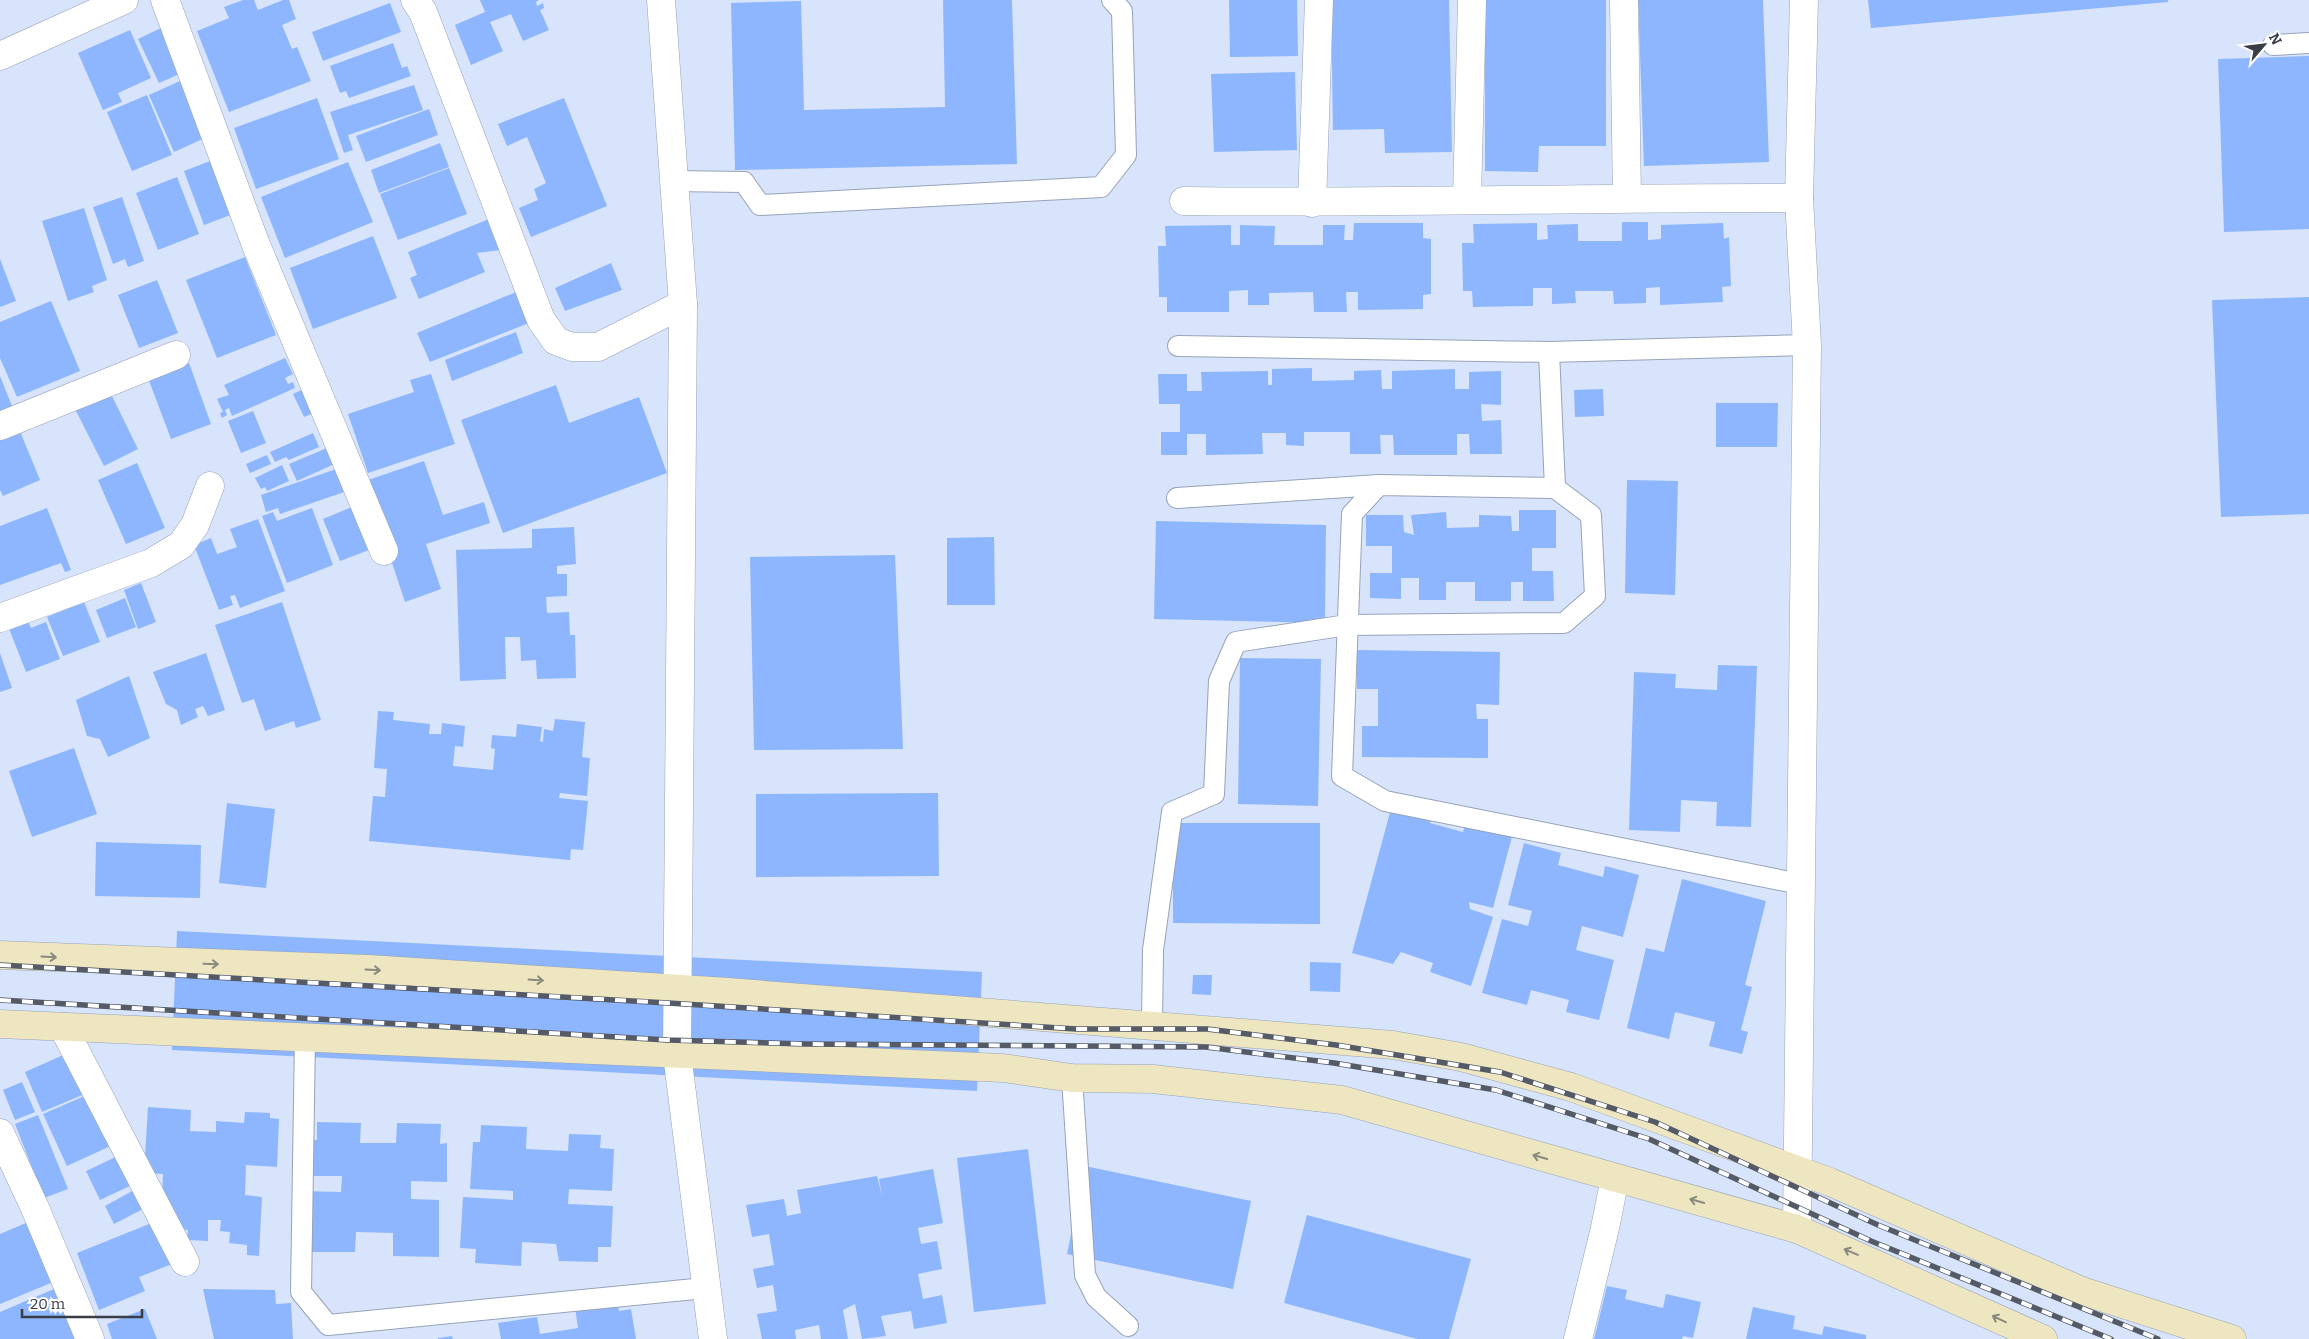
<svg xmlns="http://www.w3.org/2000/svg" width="2309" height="1339" viewBox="0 0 2309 1339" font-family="Bitter,serif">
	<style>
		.building { fill: #8eb6fe }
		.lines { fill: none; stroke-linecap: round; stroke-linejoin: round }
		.lane-casing { stroke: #97a3b8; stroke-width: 22 }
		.street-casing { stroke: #97a3b8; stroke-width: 29 }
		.secondary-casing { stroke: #97a3b8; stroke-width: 29 }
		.lane { stroke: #fff; stroke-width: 20 }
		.street { stroke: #fff; stroke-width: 28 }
		.secondary { stroke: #ede6c1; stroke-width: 28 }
		.rail-casing { stroke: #545a66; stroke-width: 5.5 }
		.rail { stroke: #fff; stroke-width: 4; stroke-dasharray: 11; stroke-linecap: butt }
		.oneway { stroke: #89897d }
	</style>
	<rect width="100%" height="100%" fill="#d7e4fb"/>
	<g class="building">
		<polygon points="243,0 254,0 258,10 283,0 289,0 296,19 282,25 292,49 297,47 311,81 229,112 197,31 229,18 224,7"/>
		<polygon points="480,0 539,0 536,2 537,6 543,3 544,8 540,10 549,30 523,41 511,14 490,22 503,51 471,65 455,25 485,12"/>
		<polygon points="943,0 1012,0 1017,164 735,170 731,3 801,1 804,110 945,107"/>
		<polygon points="1229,0 1297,0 1298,56 1230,57"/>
		<polygon points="1331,0 1449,0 1452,152 1385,153 1384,129 1333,130"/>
		<polygon points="1485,0 1606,0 1606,146 1539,146 1538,172 1485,171"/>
		<polygon points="1638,0 1763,0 1769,162 1644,166"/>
		<polygon points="1868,0 2168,0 2168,2 1871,28"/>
		<polygon points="390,3 401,32 323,61 312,32"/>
		<polygon points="163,27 184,72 159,83 138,39"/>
		<polygon points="130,30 151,78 118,93 122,102 103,110 78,53"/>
		<polygon points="393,43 402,68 407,66 411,76 349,98 346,91 340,93 330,66"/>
		<polygon points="2309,56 2309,229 2224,232 2218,59"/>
		<polygon points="1295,72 1297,150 1214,152 1211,74"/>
		<polygon points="180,81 205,138 174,152 149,95"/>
		<polygon points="414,85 423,110 348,135 353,150 344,153 330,112"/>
		<polygon points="147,95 172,155 132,171 107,112"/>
		<polygon points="317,98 339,159 256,189 234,128"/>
		<polygon points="564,98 607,206 531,237 519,208 538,200 534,189 546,183 527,137 507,146 498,124"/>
		<polygon points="429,109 438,135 366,162 356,136"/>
		<polygon points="440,143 449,167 379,193 371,170"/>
		<polygon points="213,160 233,214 204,225 184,171"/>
		<polygon points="348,162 373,222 285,258 261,197"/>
		<polygon points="449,168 467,214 398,240 380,194"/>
		<polygon points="177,177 199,234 158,250 136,193"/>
		<polygon points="122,197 144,261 128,267 125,259 113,264 93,207"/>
		<polygon points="84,208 107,280 92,286 94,292 68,301 42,221"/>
		<polygon points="489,219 501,250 477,253 485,272 419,299 410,278 417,275 408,252"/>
		<polygon points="1622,222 1648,222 1648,240 1661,239 1661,225 1723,223 1724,239 1729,237 1731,286 1722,287 1723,302 1660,305 1660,287 1646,288 1646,303 1614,304 1613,291 1575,291 1576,303 1552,304 1552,288 1533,288 1533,306 1473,307 1472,291 1463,291 1462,243 1474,243 1473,224 1537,223 1537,240 1548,239 1547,225 1578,224 1578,241 1622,241"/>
		<polygon points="1354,223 1423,223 1423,238 1431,239 1431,294 1423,295 1423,309 1358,310 1358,292 1346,292 1347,312 1314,312 1313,292 1269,293 1269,305 1248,305 1248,290 1229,291 1229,312 1167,312 1167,297 1159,297 1158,246 1166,246 1165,226 1231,225 1231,245 1240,245 1240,225 1275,226 1274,245 1323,245 1323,225 1345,225 1344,240 1353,240"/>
		<polygon points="373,236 397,298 313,329 290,268"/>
		<polygon points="245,257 276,335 217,358 186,280"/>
		<polygon points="0,259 16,301 0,307"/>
		<polygon points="611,263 622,290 565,311 555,288"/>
		<polygon points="157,280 178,333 139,348 118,295"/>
		<polygon points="521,290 534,321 430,362 417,333"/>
		<polygon points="2309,297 2309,514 2221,517 2212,300"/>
		<polygon points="51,301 80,371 17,397 0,358 0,322"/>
		<polygon points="516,332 523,353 452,381 445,360"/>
		<polygon points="285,358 293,374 285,378 288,384 293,382 295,388 232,416 229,408 225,410 227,415 222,418 220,413 223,412 217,399 229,395 224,385"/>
		<polygon points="189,363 211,424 171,439 148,378"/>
		<polygon points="1312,368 1312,381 1354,380 1354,371 1381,370 1382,389 1392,389 1392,371 1455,369 1455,389 1469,389 1469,372 1501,371 1501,405 1481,404 1482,421 1501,420 1502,454 1470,454 1469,434 1457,434 1457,455 1394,455 1393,435 1380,435 1381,454 1350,454 1350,432 1304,432 1304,446 1286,445 1286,433 1262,433 1263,454 1206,455 1206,434 1187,434 1187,455 1161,455 1161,432 1180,432 1180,404 1159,404 1158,374 1187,374 1187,391 1202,391 1201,372 1268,371 1268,385 1272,385 1272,369"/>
		<polygon points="431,374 455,444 368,473 348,414 414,392 410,380"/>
		<polygon points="0,376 12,406 0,411"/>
		<polygon points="556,385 569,423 639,397 667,473 503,533 461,420"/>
		<polygon points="310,386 321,410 304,417 293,394"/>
		<polygon points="1603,389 1604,416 1575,417 1574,390"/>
		<polygon points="110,392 138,449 104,466 75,409"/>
		<polygon points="1716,403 1778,403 1777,447 1716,447"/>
		<polygon points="253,411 266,443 241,453 228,421"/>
		<polygon points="19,429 40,480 3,496 0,490 0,437"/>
		<polygon points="313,433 319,447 289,460 286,457 275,462 270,452"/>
		<polygon points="334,445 341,461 297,481 289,464"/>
		<polygon points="267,455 271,464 250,473 246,464"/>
		<polygon points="424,461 443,515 484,502 490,523 426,544 441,589 405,602 365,481"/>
		<polygon points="137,463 165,528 126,544 98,480"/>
		<polygon points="282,465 289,481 267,491 265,487 261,489 255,478"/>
		<polygon points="345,466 353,489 280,514 278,508 266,512 261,495"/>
		<polygon points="1627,480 1678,481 1675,595 1625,593"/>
		<polygon points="359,504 377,547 340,561 323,519"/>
		<polygon points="47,508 71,570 65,572 61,563 0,585 0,526"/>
		<polygon points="312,508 333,565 287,583 262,516 273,512 277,521"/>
		<polygon points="1519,510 1556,510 1556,548 1532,548 1532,571 1553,571 1554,601 1523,601 1523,582 1511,582 1511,601 1475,601 1475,582 1446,582 1446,600 1419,600 1419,578 1401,578 1401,599 1370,598 1370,573 1392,573 1392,546 1366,546 1366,515 1403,515 1404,532 1414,535 1411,515 1446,512 1447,528 1479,527 1479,515 1511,516 1512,531 1519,531"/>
		<polygon points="258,519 285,591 240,608 235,595 230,596 233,605 219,610 194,545 211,538 217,554 237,547 230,529"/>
		<polygon points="1156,521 1326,525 1325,623 1154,619"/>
		<polygon points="574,527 576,564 557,566 557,574 567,574 567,596 546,597 547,613 569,612 570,635 575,635 576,678 537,679 536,660 521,661 520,637 505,637 506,679 460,681 456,550 532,548 532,529"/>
		<polygon points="994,537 995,605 947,605 947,538"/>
		<polygon points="895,555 903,749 754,750 750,557"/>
		<polygon points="141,583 156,622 138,629 124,590"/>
		<polygon points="125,598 136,627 107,638 96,610"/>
		<polygon points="84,602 100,642 63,656 47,617"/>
		<polygon points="282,602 321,720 296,728 294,721 265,731 254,699 242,703 215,625"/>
		<polygon points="25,614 31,628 46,622 60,659 26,672 6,621"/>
		<polygon points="1357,650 1500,652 1499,705 1476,704 1477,719 1488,719 1488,758 1362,757 1362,726 1378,726 1378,689 1357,689"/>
		<polygon points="0,653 12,688 0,692"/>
		<polygon points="206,653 225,710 208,716 203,706 195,709 198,717 181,725 177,710 166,704 153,672"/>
		<polygon points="1240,658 1321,659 1318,806 1238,804"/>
		<polygon points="1718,665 1757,666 1751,827 1716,826 1717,802 1681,800 1680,832 1629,830 1634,672 1676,674 1675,688 1717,690"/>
		<polygon points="129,676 150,738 108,757 100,739 87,736 76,700"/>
		<polygon points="378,711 394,712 393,720 430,724 429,734 441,734 442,723 465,726 463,747 455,746 453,766 493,770 495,749 491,748 492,735 516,737 517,724 542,727 540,741 543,742 544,729 553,731 555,719 585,722 582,757 590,758 587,796 560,793 559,798 588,801 583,850 571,849 570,860 369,841 373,796 385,797 387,769 374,768"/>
		<polygon points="74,748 97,814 32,837 9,771"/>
		<polygon points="938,793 939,876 756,877 756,794"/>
		<polygon points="227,803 275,809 266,888 219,883"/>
		<polygon points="1392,805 1432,816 1430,823 1463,832 1466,821 1513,833 1493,908 1469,902 1470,909 1493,917 1471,986 1430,972 1433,963 1401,952 1393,964 1352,953"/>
		<polygon points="1173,823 1320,823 1320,924 1173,923"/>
		<polygon points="96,842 201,845 200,898 95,896"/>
		<polygon points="1524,843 1561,853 1558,865 1603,877 1605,866 1639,875 1623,937 1582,926 1576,950 1614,960 1599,1020 1566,1012 1569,1000 1531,990 1527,1005 1482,993 1502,919 1528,926 1532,911 1508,905"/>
		<polygon points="1682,879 1766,901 1745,985 1752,987 1741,1030 1748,1032 1742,1054 1709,1046 1715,1022 1675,1012 1669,1039 1627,1028 1646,948 1664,952"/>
		<polygon points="177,931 982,972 977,1091 172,1050"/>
		<polygon points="1310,962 1341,963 1340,992 1310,991"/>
		<polygon points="1193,975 1212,975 1211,995 1192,994"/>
		<polygon points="70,1052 87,1093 42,1112 25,1072"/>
		<polygon points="22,1082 35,1112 15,1120 3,1090"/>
		<polygon points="94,1092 117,1143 67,1166 43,1114"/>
		<polygon points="148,1107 191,1110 190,1131 216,1132 216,1121 244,1123 245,1112 270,1113 270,1118 279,1119 277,1167 246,1165 245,1195 262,1197 259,1256 247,1255 247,1245 229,1243 230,1232 220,1231 221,1220 208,1220 208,1241 187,1240 188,1230 177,1229 177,1214 168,1214 169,1200 162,1200 163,1174 144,1173"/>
		<polygon points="38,1115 68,1189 44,1198 15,1124"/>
		<polygon points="317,1122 361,1123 360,1143 396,1143 397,1123 441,1124 440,1144 447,1143 447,1182 411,1181 411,1199 439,1200 439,1257 393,1256 393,1233 356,1232 355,1252 311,1252 302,1191 341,1192 342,1176 308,1176 309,1140 317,1140"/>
		<polygon points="481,1125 527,1127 526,1149 568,1151 569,1134 601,1135 600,1148 614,1149 612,1191 569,1189 568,1204 613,1206 611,1247 598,1247 598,1262 559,1261 556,1244 522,1242 521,1266 475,1263 476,1249 460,1248 463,1197 513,1200 513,1191 470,1189 473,1142 480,1142"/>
		<polygon points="1028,1149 1046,1304 974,1312 957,1158"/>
		<polygon points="122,1154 136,1183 100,1200 86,1171"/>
		<polygon points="1085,1166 1251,1201 1233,1289 1067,1254"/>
		<polygon points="933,1169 943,1223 918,1228 921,1244 937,1241 942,1269 918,1274 923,1299 942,1295 947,1323 914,1329 911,1311 881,1316 886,1336 862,1339 855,1304 843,1310 848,1339 821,1339 819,1325 795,1330 796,1339 762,1339 757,1314 777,1311 773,1285 757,1288 753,1269 774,1265 769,1234 752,1237 746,1205 784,1199 787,1216 801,1213 797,1190 877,1176 882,1196 879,1179"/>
		<polygon points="136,1189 145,1208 114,1224 105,1206"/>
		<polygon points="1307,1215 1471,1259 1449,1339 1417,1339 1284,1303"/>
		<polygon points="33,1220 58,1280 0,1304 0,1234"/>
		<polygon points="159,1220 177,1262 139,1277 145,1291 99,1310 77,1253"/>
		<polygon points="61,1286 84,1339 0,1339 0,1312"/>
		<polygon points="1607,1286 1627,1290 1625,1299 1663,1308 1666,1294 1701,1302 1693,1338 1683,1336 1682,1339 1594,1339"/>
		<polygon points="203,1289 275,1290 276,1304 291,1303 293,1339 214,1339"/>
		<polygon points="617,1300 619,1311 631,1309 636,1339 501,1339 498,1323 537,1317 540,1334 578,1328 575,1307"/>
		<polygon points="1753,1307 1795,1316 1793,1329 1822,1335 1824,1326 1866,1335 1866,1339 1746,1339"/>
		<polygon points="145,1309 157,1339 112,1339 107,1324"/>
		<polygon points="452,1336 453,1339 438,1339 438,1338"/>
	</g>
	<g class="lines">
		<defs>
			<g id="lane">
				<polyline points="2273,45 2309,43"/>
				<polyline points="673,181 744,182 760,205 1101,187 1126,155 1122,11 1112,0"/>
				<polyline points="1178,346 1549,352 1807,345"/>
				<polyline points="1549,352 1555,488"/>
				<polyline points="1177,498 1379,485"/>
				<polyline points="1152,1024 1153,950 1172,812 1214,794 1219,681 1236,642 1347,625 1564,623 1595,596 1591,515 1555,488 1379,485 1352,514 1342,776 1385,801 1800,884"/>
				<polyline points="305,1037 301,1292 328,1325 705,1288"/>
				<polyline points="1072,1078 1085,1275 1096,1297 1128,1326"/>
			</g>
			<g id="street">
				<polyline points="165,0 256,245 384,551"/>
				<polyline points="415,0 423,12 541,320 556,341 572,347 598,347 683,304"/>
				<polyline points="661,0 683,304 677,1054 713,1339"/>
				<polyline points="1624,0 1627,198"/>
				<polyline points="0,56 124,0"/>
				<polyline points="1467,200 1472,0"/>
				<path d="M1184 201C1389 204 1594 197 1799 198"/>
				<polyline points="1312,203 1319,0"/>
				<polyline points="0,426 176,355"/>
				<polyline points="0,618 151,563 181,545 195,525 210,486"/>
				<polyline points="63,1027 185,1262"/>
				<polyline points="0,1133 35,1208 90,1339"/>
				<polyline points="1797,1229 1807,345 1799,198 1804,0"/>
				<polyline points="1578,1339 1605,1228 1615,1178"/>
			</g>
			<g id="secondary">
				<polyline points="0,955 368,969 728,992 1393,1045 1461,1057 1571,1087 1830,1182 2082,1291 2232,1339"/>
				<polyline points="0,1024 1003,1068 1072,1078 1153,1079 1342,1100 1797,1229 2043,1339"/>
			</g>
		</defs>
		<use href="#lane" class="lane-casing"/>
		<use href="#street" class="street-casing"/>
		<use href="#secondary" class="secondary-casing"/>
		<use href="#lane" class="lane"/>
		<use href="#street" class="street"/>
		<use href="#secondary" class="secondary"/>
		<defs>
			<g id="rail">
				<polyline points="0,965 668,1003 1076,1029 1207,1029 1336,1045 1500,1072 1655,1122 1878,1225 2158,1339"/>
				<polyline points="0,1000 667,1040 805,1044 1206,1047 1334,1063 1496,1090 1649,1139 1871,1241 2111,1339"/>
			</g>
		</defs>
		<use href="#rail" class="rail-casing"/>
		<use href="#rail" class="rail"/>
	</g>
	<defs><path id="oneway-shaft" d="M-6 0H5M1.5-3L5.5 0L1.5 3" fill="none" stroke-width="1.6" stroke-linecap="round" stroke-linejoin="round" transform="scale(1.25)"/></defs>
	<g class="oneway">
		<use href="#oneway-shaft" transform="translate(49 957) rotate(3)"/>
		<use href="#oneway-shaft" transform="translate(211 964) rotate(2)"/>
		<use href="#oneway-shaft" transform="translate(373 970) rotate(3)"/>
		<use href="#oneway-shaft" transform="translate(536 980) rotate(4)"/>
		<use href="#oneway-shaft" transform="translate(1540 1157) rotate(-164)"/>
		<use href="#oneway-shaft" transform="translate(1697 1201) rotate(-164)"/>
		<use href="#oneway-shaft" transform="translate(1851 1252) rotate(-157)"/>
		<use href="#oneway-shaft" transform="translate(1999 1319) rotate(-155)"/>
	</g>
	<g transform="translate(2264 45) rotate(62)" stroke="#ffffff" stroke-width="4" paint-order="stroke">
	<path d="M0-4L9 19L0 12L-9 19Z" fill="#383d46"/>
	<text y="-8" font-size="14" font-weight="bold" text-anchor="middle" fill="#383d46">N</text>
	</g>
	<path d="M22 1309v8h120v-8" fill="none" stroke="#383d46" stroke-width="2.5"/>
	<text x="30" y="1309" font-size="15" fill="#383d46" stroke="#ffffff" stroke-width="4" paint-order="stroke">20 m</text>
</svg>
